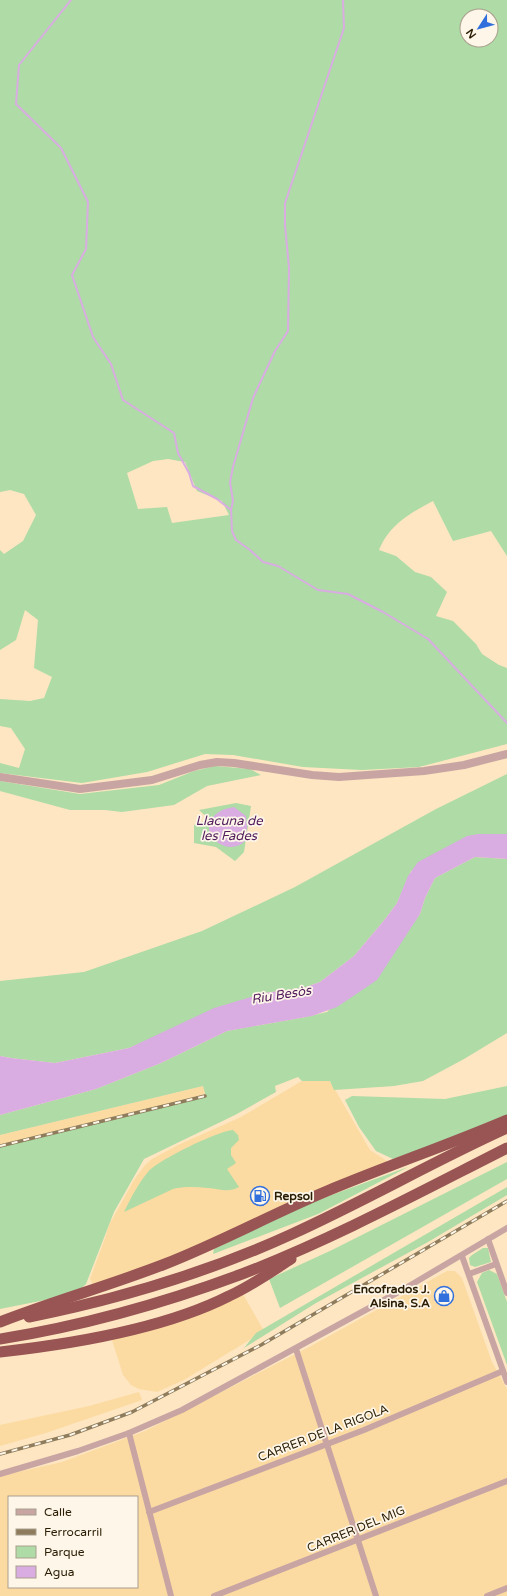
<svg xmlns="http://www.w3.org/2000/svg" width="507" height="1596" viewBox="0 0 507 1596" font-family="'Varela Round',sans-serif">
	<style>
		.built { fill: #fcdba2; fill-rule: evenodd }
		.green { fill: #aedba6; fill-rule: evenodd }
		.water { fill: #d9ace2 }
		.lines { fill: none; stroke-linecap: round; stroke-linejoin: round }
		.stream { stroke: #d9ace2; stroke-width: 2 }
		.minor { stroke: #c8a5a3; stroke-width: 6 }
		.tertiary { stroke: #c8a5a3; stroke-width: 8 }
		.motorway { stroke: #995454; stroke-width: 11 }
		.rail-casing { stroke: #8e7c5d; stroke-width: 3.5 }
		.rail { stroke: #fdf6e9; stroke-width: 2; stroke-dasharray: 6; stroke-linecap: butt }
		.labels { text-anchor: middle; stroke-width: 3.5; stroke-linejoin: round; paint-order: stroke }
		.poi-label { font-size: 12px; font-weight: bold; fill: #2b1d03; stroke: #fdf6e9; text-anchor: start }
		.street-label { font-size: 12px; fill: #2b1d03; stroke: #fdf6e9 }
		.water-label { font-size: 13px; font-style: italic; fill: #521c5d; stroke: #fdf6e9 }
	</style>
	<rect width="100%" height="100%" fill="#fde6c1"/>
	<g class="built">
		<polygon points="302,1081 330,1081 370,1150 387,1161 391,1170 97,1293 90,1279 105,1238 109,1225 134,1180 145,1165 152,1159 178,1145 241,1117"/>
		<polygon points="203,1086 206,1098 0,1147 0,1135"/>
		<path d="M447 1271H455L462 1278 492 1362 507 1389V1596H0V1476L62 1462 145 1431 311 1346ZM9 1497H137V1587H9Z"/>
		<polygon points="239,1287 264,1331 184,1380 157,1392 139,1389 131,1385 123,1375 112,1340"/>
		<polygon points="139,1392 142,1400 46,1433 0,1446 0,1425 89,1406"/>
	</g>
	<g class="green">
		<path d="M0 0H507V556L491 531 453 541 433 501C409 514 390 524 379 550L396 556 415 572 431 577 447 592 436 616 453 621 476 644 482 654 499 665 507 668V744L419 767 362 770 303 767 233 755 205 754 147 772 82 783 0 773V763L19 768 25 749 11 728 0 726V699L30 701 44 698 52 677 34 668 38 620 25 610 16 640 0 650V550L4 554 23 541 36 515 24 494 10 490 0 492ZM467 16H491V40H467ZM168 459 185 462 197 491 222 501 229 515 172 523 167 507 138 509 127 473 153 461Z"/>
		<polygon points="215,766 250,769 261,775 207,786 174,805 122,812 105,810 70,810 0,791 0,781 80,794 159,785 194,771"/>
		<polygon points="507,774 507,834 478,834 411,871 397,903 386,918 354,956 320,982 303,988 264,993 129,1048 55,1063 11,1058 0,1056 0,981 84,972 202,931 295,887 436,809"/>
		<polygon points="236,803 251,806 244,852 235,861 216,847 194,843 194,825 209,819 199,810"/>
		<polygon points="475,857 507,859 507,1033 464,1059 423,1081 394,1086 334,1090 330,1081 302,1081 298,1077 275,1086 276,1092 235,1115 144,1159 114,1212 86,1284 75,1294 0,1309 0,1147 206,1097 203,1086 0,1135 0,1115 96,1089 161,1063 227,1031 306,1017 327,1012 404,936 420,914 425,898 435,878"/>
		<polygon points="507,1086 507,1115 433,1145 393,1159 376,1151 359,1127 345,1100 352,1096 445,1099"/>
		<path d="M233 1130 238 1135 239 1140 231 1148V1155L236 1163 227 1169 239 1187C229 1193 219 1189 208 1188 196 1187 185 1186 173 1189L124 1212C131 1198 138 1184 148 1172 158 1160 218 1131 233 1130Z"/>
		<polygon points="507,1162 507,1179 280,1308 269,1279 332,1250"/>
		<polygon points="408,1167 318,1214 213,1254 214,1249 307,1204"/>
		<polygon points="507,1187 507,1195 428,1242 316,1303 244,1348 256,1333"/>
		<polygon points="483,1248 488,1248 491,1262 475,1267 470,1265 469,1258 472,1255"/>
		<polygon points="489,1270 497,1274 507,1302 507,1365 477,1282 482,1273"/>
	</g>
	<g class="water">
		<path d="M234 807 246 816 247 828 245 841C226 860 192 829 219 812 223 809 229 808 234 807Z"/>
		<polygon points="478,834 507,834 507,859 475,857 435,878 425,898 420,914 377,980 337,1007 312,1016 227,1031 161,1063 96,1089 0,1115 0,1056 11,1058 55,1063 129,1048 214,1008 264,993 303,988 320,982 354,956 386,918 397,903 408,876 418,862 467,836"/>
	</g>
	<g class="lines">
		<g class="stream">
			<polyline points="71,0 19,65 16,104 61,148 88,202 86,249 72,275 93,337 111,364 123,400 174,433 178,453 189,473 193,486 217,499 231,510 232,531 236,540 250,550 263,562 278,566 318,590 348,594 383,612 428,639 507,723"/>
			<polyline points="231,510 233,501 230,482 233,467 253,398 275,351 288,331 289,268 285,225 285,203 344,28 343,0"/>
		</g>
		<g class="minor">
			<polyline points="488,1239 507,1293"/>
			<polyline points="462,1256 507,1382"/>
			<polyline points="469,1274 496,1264"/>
			<polyline points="296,1349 376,1596"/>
			<polyline points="129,1433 171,1596"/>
			<polyline points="0,1474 78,1451 129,1433 182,1410 404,1289 507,1228"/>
			<polyline points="149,1512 364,1430 503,1371"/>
			<polyline points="214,1596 507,1481"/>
			<polyline points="487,1596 507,1588"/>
		</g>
		<polyline class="tertiary" points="0,777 80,789 152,780 200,765 217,762 234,763 312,775 339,777 424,771 464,765 507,754"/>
		<g class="motorway">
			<path d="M29 1317C119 1299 209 1272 292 1234 365 1201 434 1161 507 1128"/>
			<path d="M0 1322C54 1301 111 1285 165 1264 221 1242 272 1214 327 1191 387 1166 448 1145 507 1120"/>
			<path d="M0 1339C82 1326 164 1303 242 1274 333 1239 420 1192 507 1148"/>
			<path d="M0 1352C72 1344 164 1329 229 1296 251 1286 271 1272 291 1259"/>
		</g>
		<defs>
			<g id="rail">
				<polyline points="0,1146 205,1096"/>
				<polyline points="0,1454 70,1435 132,1412 261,1345 507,1201"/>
			</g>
		</defs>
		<use href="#rail" class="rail-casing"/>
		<use href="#rail" class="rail"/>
	</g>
	<defs>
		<symbol id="fuel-ring" viewBox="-11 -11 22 22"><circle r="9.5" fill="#fdf6e9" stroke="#316fdd" stroke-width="1.5"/><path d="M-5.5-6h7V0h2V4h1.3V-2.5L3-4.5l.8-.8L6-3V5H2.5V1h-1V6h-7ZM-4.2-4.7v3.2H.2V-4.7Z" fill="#316fdd"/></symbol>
		<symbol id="shop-ring" viewBox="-11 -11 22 22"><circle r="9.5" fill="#fdf6e9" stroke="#316fdd" stroke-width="1.5"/><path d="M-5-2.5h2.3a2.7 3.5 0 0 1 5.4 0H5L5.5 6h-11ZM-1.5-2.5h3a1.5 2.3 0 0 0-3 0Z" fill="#316fdd"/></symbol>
	</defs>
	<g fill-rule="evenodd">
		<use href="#fuel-ring" x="249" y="1185" width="22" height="22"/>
		<use href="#shop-ring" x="433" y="1285" width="22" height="22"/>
	</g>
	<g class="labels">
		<g class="poi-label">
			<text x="274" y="1200">Repsol</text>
			<text x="430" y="1293" text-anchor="end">Encofrados J.<tspan x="430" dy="14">Alsina, S.A</tspan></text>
		</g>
		<g class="street-label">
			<text transform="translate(323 1433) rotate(-21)" y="4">CARRER DE LA RIGOLA</text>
			<text transform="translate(356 1529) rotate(-22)" y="4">CARRER DEL MIG</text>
		</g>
		<g class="water-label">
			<text x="229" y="825">Llacuna de<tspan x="229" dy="15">les Fades</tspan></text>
			<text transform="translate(281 994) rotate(-9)" y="5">Riu Besòs</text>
		</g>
	</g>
	<rect x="8" y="1496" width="130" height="92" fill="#fdf6e9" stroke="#a99f8d"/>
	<rect x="16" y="1509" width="20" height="6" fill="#c8a5a3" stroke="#a99f8d"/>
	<text x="44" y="1516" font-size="12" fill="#2b1d03">Calle</text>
	<rect x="16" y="1529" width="20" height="6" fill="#8e7c5d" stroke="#a99f8d"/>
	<text x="44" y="1536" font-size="12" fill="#2b1d03">Ferrocarril</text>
	<rect x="16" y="1546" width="20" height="12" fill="#aedba6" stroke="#a99f8d"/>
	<text x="44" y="1556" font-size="12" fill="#2b1d03">Parque</text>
	<rect x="16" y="1566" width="20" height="12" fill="#d9ace2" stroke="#a99f8d"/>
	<text x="44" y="1576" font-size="12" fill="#2b1d03">Agua</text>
	<g transform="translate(479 28) rotate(234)"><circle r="19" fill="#fdf6e9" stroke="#a99f8d"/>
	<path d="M0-3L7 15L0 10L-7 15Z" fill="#316fdd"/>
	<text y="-6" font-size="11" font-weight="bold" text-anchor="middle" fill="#2b1d03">N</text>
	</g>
</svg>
